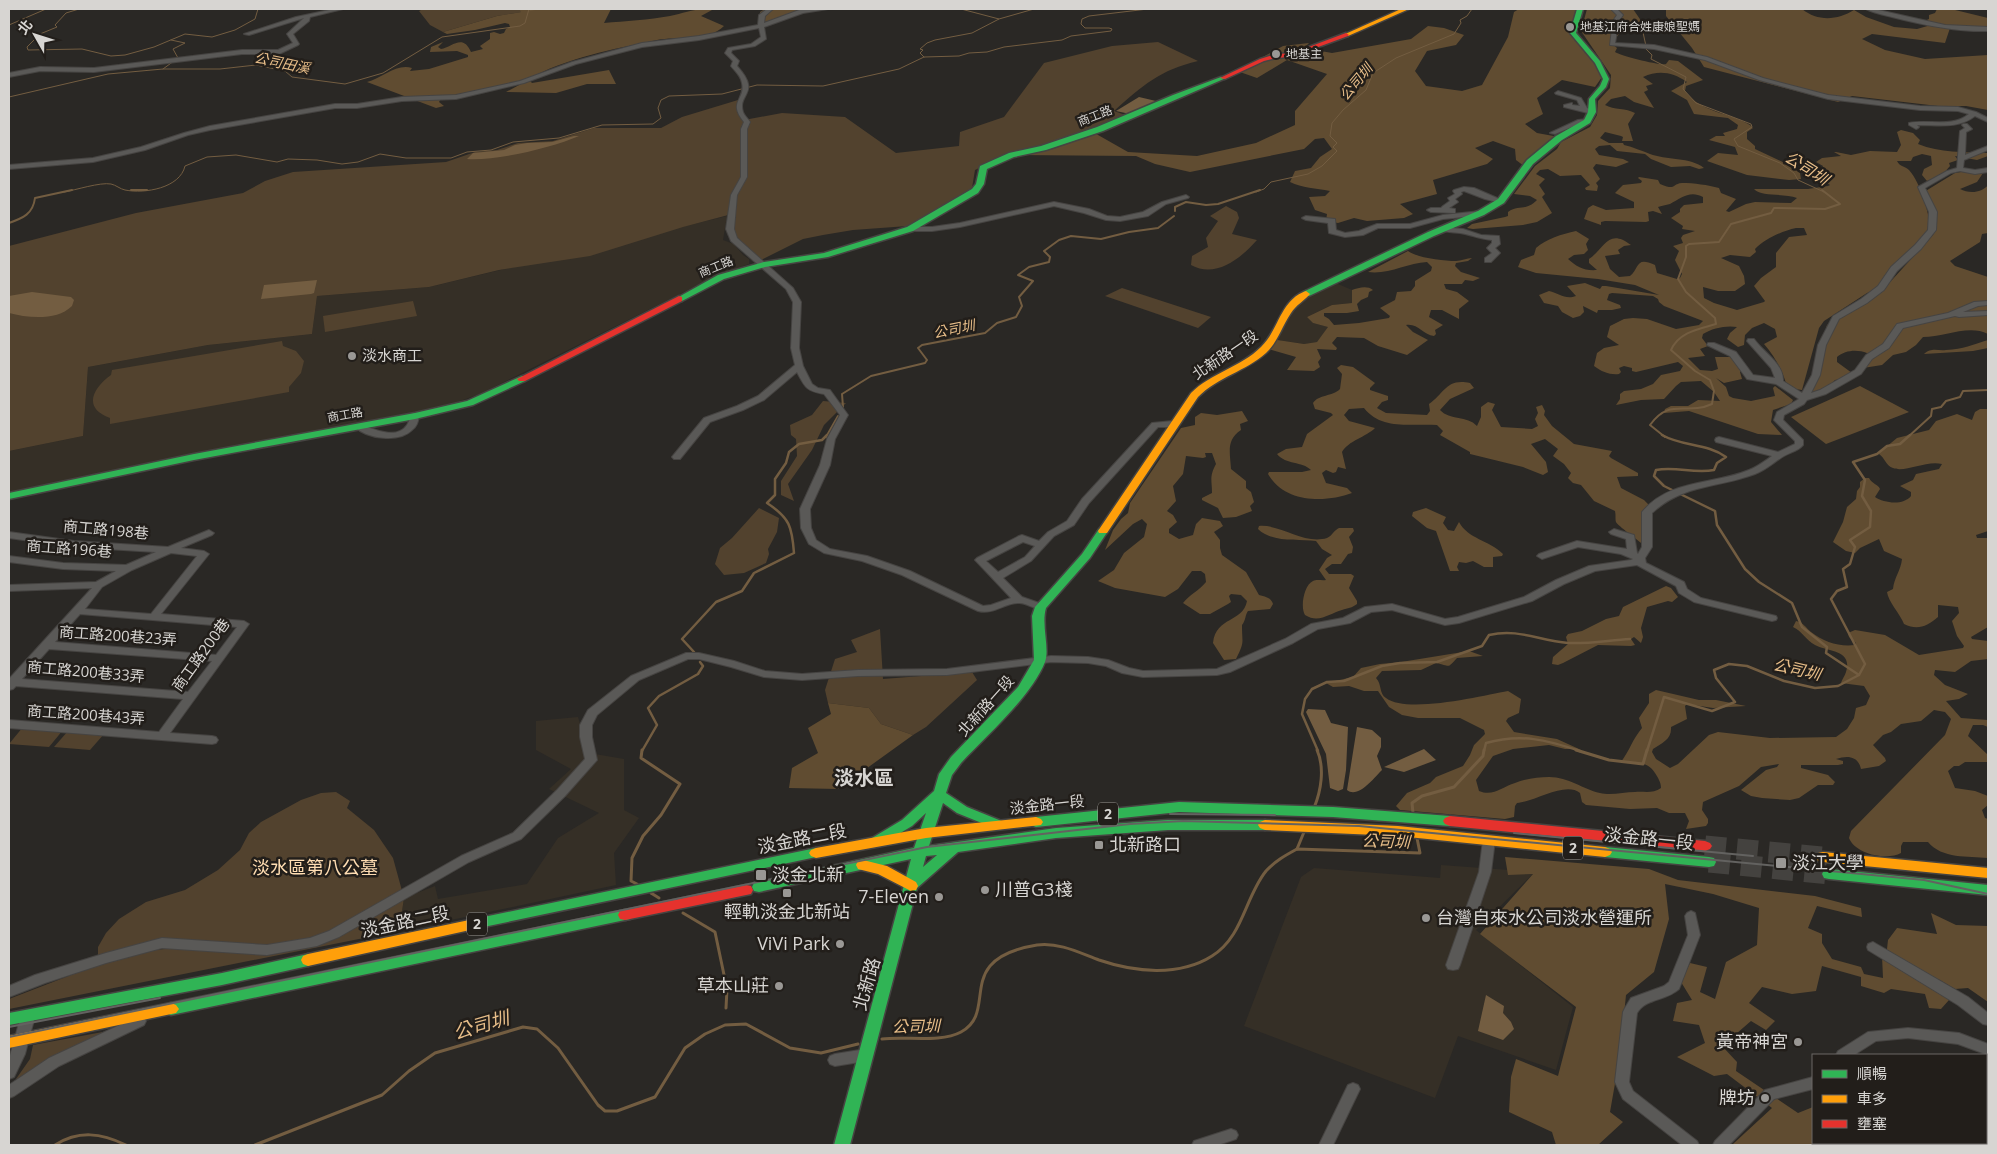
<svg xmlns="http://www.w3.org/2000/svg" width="1997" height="1154" viewBox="0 0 1997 1154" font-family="'Open Sans','Noto Sans TC',sans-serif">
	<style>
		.built { fill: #352f26 }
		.green { fill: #52422e }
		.forest { fill: #604c31; fill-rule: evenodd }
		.water { fill: #735d41 }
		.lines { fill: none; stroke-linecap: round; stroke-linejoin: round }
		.stream-far3 { stroke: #735d41; stroke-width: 1 }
		.stream-far2 { stroke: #735d41; stroke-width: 2 }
		.stream-far1 { stroke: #735d41; stroke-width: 2.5 }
		.stream { stroke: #735d41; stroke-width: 3 }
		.primary-tunnel { stroke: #44423f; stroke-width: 21; stroke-dasharray: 21 11; stroke-linecap: butt }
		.street-casing { stroke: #464442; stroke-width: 2 }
		.fast-casing { stroke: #464442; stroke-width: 3 }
		.slow-casing { stroke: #464442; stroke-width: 3 }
		.jam-casing { stroke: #464442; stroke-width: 3 }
		.street { fill: #5a5957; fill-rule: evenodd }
		.fast { fill: #30b455; fill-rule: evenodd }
		.slow { fill: #ff9f0a; fill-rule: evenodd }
		.jam { fill: #e5322d; fill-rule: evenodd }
		.tram { stroke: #636260; stroke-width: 2 }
		.poi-dot { fill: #9a9895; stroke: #221e1a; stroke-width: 2 }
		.labels { text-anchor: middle; stroke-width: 5; stroke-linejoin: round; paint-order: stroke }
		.far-poi-label { font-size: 12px; fill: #d7d5d2; stroke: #221e1a; text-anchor: start }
		.far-street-label { font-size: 12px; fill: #d7d5d2; stroke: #221e1a }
		.far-water-label { font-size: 14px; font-style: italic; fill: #e8be89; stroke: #221e1a }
		.shield { fill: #221e1a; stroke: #a19e9b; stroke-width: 1 }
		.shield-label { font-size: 14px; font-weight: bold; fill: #d7d5d2 }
		.street-label { font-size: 15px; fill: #d7d5d2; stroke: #221e1a }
		.poi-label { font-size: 15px; fill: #d7d5d2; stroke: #221e1a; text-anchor: start }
		.water-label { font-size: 16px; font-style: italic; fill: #e8be89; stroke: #221e1a }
		.near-street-label { font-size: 18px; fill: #d7d5d2; stroke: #221e1a }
		.near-poi-label { font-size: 18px; fill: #d7d5d2; stroke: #221e1a; text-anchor: start }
		.near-park-label { font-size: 18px; fill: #ffddb2; stroke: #221e1a }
		.near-water-label { font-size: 19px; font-style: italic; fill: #e8be89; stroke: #221e1a }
		.district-label { font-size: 20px; font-weight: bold; fill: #d7d5d2; stroke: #221e1a }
	</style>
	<rect width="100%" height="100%" fill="#2a2825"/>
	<g class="built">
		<polygon points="727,216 723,240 734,244 743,255 749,259 749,264 720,274 480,394 446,406 9,493 9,451 83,436 88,367 208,345 312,334 317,296 429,287"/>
		<polygon points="1331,281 1352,290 1352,303 1332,305 1307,317 1313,323 1329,327 1317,342 1304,344 1271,339 1286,307"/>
		<polygon points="578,717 589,753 624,759 624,810 639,818 614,853 616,885 399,931 404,898 435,886 438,899 527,884 558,838 599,813 549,789 571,769 536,750 536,721"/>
		<polygon points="1441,865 1535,872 1476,930 1573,1007 1556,1070 1458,1036 1435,1098 1244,1026 1301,877 1314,868 1440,878"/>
	</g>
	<g class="green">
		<polygon points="423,9 519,9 522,12 497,16 443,32 430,25 419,11"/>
		<path d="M1158 42 1198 61C1160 70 1143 85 1114 111L1128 116 1041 147 1006 155 975 170 972 188 967 195 908 226 853 230 823 235 803 239 761 260 738 240 733 228 736 213 683 227 590 256 499 270 429 287 317 296 312 334 208 345 88 367 83 436 9 451V246L136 213 243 193 265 181 293 172 446 162 475 152 497 150 518 143 553 141 594 128H661L682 117 738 100 737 112 744 120 782 113 845 117 896 153 959 146 960 132 1004 117 1044 63 1112 46Z"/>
		<path d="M1226 206 1237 212 1239 218 1232 234 1257 240C1241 258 1216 279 1191 265L1192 256 1208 247 1206 238 1218 221 1210 216Z"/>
		<polygon points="1122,288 1211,317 1198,328 1105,296"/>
		<polygon points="413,301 417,316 325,332 323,316"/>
		<path d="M282 341 283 346 296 351 304 361 301 373 289 387V392L110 424V418C82 408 93 388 111 375L112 370Z"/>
		<polygon points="823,401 846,403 824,425 812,450 788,484 794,501 781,495 781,481 797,456 796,439 791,435 790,425 812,415"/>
		<polygon points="759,508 779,518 777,532 768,549 769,554 766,563 744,573 724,575 715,564 720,548 732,538"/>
		<polygon points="880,629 883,679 972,672 977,680 926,727 913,735 881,724 869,708 828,703 825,690 835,659 857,652 851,640"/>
		<polygon points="23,727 63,730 49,747 9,744"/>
		<polygon points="68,731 104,734 90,750 54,747"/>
		<polygon points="336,792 350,801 347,808 374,830 393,858 404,898 399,931 9,1009 9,999 84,970 147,951 173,948 264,953 312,940 267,947 163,939 98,957 98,947 106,933 119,919 146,902 185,890 218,870 240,850 249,833 261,822 301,800 321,793"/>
		<polygon points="108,1031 55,1057 19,1080 16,1079 30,1059 33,1045"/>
	</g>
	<g class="forest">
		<path d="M519 9H611L604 23C625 21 649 20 670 16 685 13 697 7 712 10L701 16 724 26C708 42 677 36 657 40 613 49 567 58 528 79L532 83 609 70 616 84H587L556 93 506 92 521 84 451 97 440 100 439 102 444 106 436 108 367 82C382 78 397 63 412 68L410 71 429 69 468 57V55L457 51 430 52 431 47 443 42 438 47 441 49C452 47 463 33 471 52L483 49 480 46 490 39V33L494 32 500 34 504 33 506 29 510 27 509 24 505 23 475 30 447 34 443 32 497 16 521 12Z"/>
		<polygon points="765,9 822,9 811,10 764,24 760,20 760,12"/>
		<path d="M1519 9H1577V21L1573 34 1596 64 1602 77 1595 87 1562 80 1537 98 1543 114 1525 124 1537 133 1559 137 1524 166 1516 160 1515 149 1493 141 1475 148 1493 159 1487 164 1433 180 1437 194 1400 204 1413 214 1404 218 1367 221 1354 218 1338 223 1326 221 1327 214 1315 210 1309 197 1325 196 1330 191C1316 188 1302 188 1290 182L1295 171 1311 168 1320 157 1332 149 1324 138 1315 139 1304 149 1190 172 1155 164 1136 156 1007 155 1043 147 1091 131 1128 152 1197 156 1256 143 1295 125V111L1327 74 1287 60 1257 78 1237 71 1283 46 1309 43 1304 48 1332 53 1411 39 1428 26 1444 28 1464 35 1456 45 1427 51 1415 71 1426 86 1462 91 1482 85 1508 37 1514 12Z"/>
		<path d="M1587 9H1633L1646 28 1629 27 1630 22 1623 19 1620 29 1621 32 1611 43 1617 48 1615 52C1621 56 1661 66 1666 64L1669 60 1678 61 1703 80 1686 86 1685 91C1701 113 1729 112 1750 125L1753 128 1747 132V139L1755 146V149L1789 165 1800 173 1801 179 1789 180 1747 175 1707 161 1718 153 1738 155 1735 147 1709 140 1716 136H1725L1723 133 1737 129 1738 125 1728 118 1694 114 1687 100 1671 91 1687 82C1672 72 1659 70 1643 77L1653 84 1646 86 1648 90 1644 92 1654 108 1634 102 1625 96 1611 99 1605 105C1614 110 1626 108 1635 113L1628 124 1633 141H1622L1623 137 1621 136 1605 132 1600 138 1609 143H1623L1624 145C1633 147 1642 151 1650 154 1665 160 1691 157 1704 168L1699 169 1690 166 1671 167 1651 159 1645 154 1617 151 1610 145 1599 146 1595 149 1599 155 1623 159 1629 162 1616 167 1596 164 1593 168 1600 179 1596 183 1598 186 1597 191 1586 190 1585 188 1590 185 1581 175 1560 176 1548 169 1540 170 1536 174 1545 179 1539 185 1545 194 1542 197 1552 213 1537 222 1523 225 1473 229 1467 228 1472 224 1505 217 1508 216V212C1519 204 1525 212 1537 200L1530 196 1514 194 1535 166 1557 149 1561 142 1590 127 1597 115 1598 101 1610 88 1611 75 1581 31Z"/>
		<path d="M1666 9H1802C1818 22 1838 20 1854 10L1866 17 1894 27 1917 29 1931 25 1950 28 1945 43 1872 34 1862 39 1885 50 1925 59 1988 55V110L1966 106H1938L1852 96 1838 102 1704 67 1692 48 1666 16Z"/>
		<polygon points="1937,9 1951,9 1988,18 1988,29 1945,26 1924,21 1929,19 1929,15 1935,13"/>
		<path d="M1901 130 1913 133 1920 140 1918 144C1940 153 1964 152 1988 153V156L1977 160 1955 156 1958 160 1949 163 1950 166 1943 174 1927 181 1922 175 1924 169 1932 165 1931 156 1922 154 1913 157 1911 161H1897C1900 167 1905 166 1909 170 1921 183 1930 216 1931 233L1884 287 1867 293 1824 321 1819 328 1802 390 1795 389 1786 383C1781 368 1775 357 1764 344L1777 337 1775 329 1764 323 1752 328 1745 335 1744 345 1738 347 1727 339 1730 333 1737 327C1727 325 1712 328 1703 334L1702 338 1708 346 1700 349 1705 356 1688 358 1700 370 1712 371 1718 369 1715 357H1731L1742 369 1740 372 1742 379 1724 383 1716 378 1726 387 1729 396 1733 398 1751 401 1775 396 1773 388 1775 386 1793 400 1791 404 1773 410 1771 422 1782 435 1758 434 1689 411 1664 413 1665 409 1671 406H1688L1698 400 1720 401 1714 392 1701 381 1681 382 1676 386 1664 399 1641 400 1616 405 1620 399V394L1624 391 1641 389 1653 384 1661 375 1680 371 1683 366 1678 362 1636 372 1632 371V368L1624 366 1619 368 1621 372 1619 374C1610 375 1602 372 1594 366L1597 353 1604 348 1619 345 1607 337 1610 326 1624 319 1633 318 1647 319 1676 329 1699 325 1703 321 1664 306 1659 302 1658 299 1653 296 1612 293 1609 294 1607 300 1620 305 1621 308 1612 310H1598L1597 313 1583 306 1584 312 1580 316 1573 318 1562 312 1558 306 1544 303 1539 295 1549 291C1559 293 1565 300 1576 296L1567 286 1585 283 1600 289 1602 286H1606L1659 295 1635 285 1598 279 1536 273 1518 267 1521 260 1534 255 1536 248C1546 239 1562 234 1576 231L1589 239 1586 244 1588 250 1584 254 1574 255 1568 259C1577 267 1584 271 1597 270L1589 263V259C1604 249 1608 227 1631 245L1624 246 1618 250 1620 254 1605 256 1610 269 1619 277 1630 276C1640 268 1635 256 1655 265L1657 273 1677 279 1680 278 1682 274 1675 260 1679 251 1673 246 1683 243 1681 238 1683 235 1695 231 1682 229 1683 226 1671 218 1680 212V209L1684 205 1703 203V197C1690 190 1681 198 1670 204 1666 205 1661 206 1658 207L1662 214 1653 211 1648 212 1649 221 1646 222 1605 221 1601 222V225L1584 219 1588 208 1593 205 1606 210 1634 208V202L1615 193 1623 185 1641 183 1642 181 1638 178 1639 177 1658 180 1660 184C1677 191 1671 184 1682 183 1694 183 1708 185 1719 188L1721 193 1736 199 1726 211 1729 212 1746 204 1755 202 1791 203 1797 198C1785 193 1761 197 1754 189H1808L1828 186 1830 185 1827 183 1828 178 1821 170 1823 166 1816 162 1822 158 1841 156 1834 152H1836L1851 155 1870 151 1897 152 1901 145 1897 132ZM1796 228H1804L1807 235 1789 237 1776 253V267L1761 278 1754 286 1765 301 1764 302 1737 310 1714 303 1704 298 1703 287 1718 291H1735L1745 284 1744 276 1739 266 1721 258 1730 255 1750 257 1756 252 1755 249C1765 239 1782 231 1796 228Z"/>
		<path d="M1961 172 1983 173 1977 182 1960 189C1969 194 1982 193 1988 185V233L1982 234 1980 242 1950 261 1955 266 1988 277V334C1969 324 1944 337 1923 337L1916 345 1906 352 1893 355 1882 365 1863 368 1868 355 1867 353C1857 349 1845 350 1837 357V362L1852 373 1847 378 1835 380C1826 389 1823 394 1809 392L1827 325 1882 291 1933 235 1936 229 1924 192 1955 173Z"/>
		<path d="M1408 251C1418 258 1443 261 1456 261 1461 261 1467 258 1472 258L1468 261 1456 263 1455 266 1461 272 1480 278 1473 281 1465 280 1462 284H1444L1446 289 1457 292 1469 301 1459 309V319L1442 310H1431L1429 317 1443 325 1435 330 1436 334 1434 336C1423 335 1418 323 1406 325L1413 332 1428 340 1407 355 1378 346 1364 338 1337 337 1332 343 1337 348 1336 350 1317 349 1321 358 1318 362 1320 367 1314 371 1287 370 1296 357 1265 348 1271 339 1304 344 1317 342 1328 327 1313 323 1307 317 1332 305 1352 303V290C1358 288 1367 285 1373 290L1369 292 1368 297 1361 300 1357 304 1359 311 1347 313H1324V316L1329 319 1334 325 1359 323 1389 318 1390 316 1380 308 1395 300 1397 292 1411 291 1415 286V281L1431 271 1432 267 1427 262C1407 263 1388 275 1368 272Z"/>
		<path d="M1988 340V348L1973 351 1924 354C1932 347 1937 351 1946 350 1964 349 1972 345 1988 340Z"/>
		<path d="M1341 365 1353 367 1375 383 1370 388V390L1388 396V400L1382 402 1377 408 1386 413 1427 415 1430 411 1429 404C1445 393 1446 378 1470 383L1474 388 1450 399 1440 410C1450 421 1467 415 1477 426L1481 417V407L1488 402 1495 404 1492 410 1501 427 1532 429 1538 426 1535 419 1538 413 1536 407 1542 405 1545 411 1544 415 1552 426 1574 444 1612 451 1609 456 1611 458 1638 473V476L1617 477 1621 488 1644 500 1649 505 1645 546C1639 541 1617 525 1616 522 1615 519 1616 515 1615 511L1594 501 1581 485 1573 483 1568 478 1571 473 1564 464 1553 456 1558 449 1545 439 1531 444 1546 462 1548 472 1543 475 1523 467 1470 454V452L1440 435 1443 431 1437 425C1412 423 1382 431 1364 408L1349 409 1344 415 1349 421 1375 428C1366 437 1348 441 1342 452L1346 469 1338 467 1336 472 1333 473 1326 470 1322 473 1326 483 1347 488 1352 493C1325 503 1285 503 1268 474L1269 472H1302L1311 470C1302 461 1286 465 1277 454L1286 449 1302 447 1307 434 1333 415 1331 413 1315 409 1313 403C1319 394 1332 397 1340 389L1342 374 1337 368Z"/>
		<polygon points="1860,386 1909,412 1826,444 1791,417"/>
		<path d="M1980 409H1988V531L1976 535 1977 538H1988V627L1971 637 1972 639 1988 641V659L1971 661 1955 672 1935 670 1934 675 1945 685 1968 694 1959 699 1946 701 1961 718 1988 720V727L1983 725H1973L1968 736 1988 755V762H1965L1959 766H1954L1948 771 1955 788 1975 791 1988 796V805L1982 810 1985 818 1988 819V858C1968 856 1942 859 1928 842H1903L1901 846V853C1887 861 1855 854 1849 838L1851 831 1945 735 1951 719 1945 712 1934 710 1921 721 1901 724 1891 732 1883 735 1873 745 1885 758 1886 761 1879 766 1861 769C1858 756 1848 755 1836 759L1843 761V764L1838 765H1801V768L1828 775 1835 782 1833 785H1818L1799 798 1790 800 1762 798 1751 796 1741 790 1766 770 1777 767 1779 764 1761 767 1739 786 1703 802 1702 810 1708 819V823L1706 826 1686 829 1689 821 1685 813H1669L1657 808 1630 809 1586 805 1582 802 1580 793C1565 781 1535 802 1517 803L1515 806 1514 817 1505 819 1400 810 1396 806 1407 793 1430 783 1436 777 1463 766 1470 755 1474 745 1485 734 1484 730 1460 718H1418L1402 715 1389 707 1378 691H1364L1349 686 1333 687 1326 683 1353 677 1361 668 1380 664 1401 662 1469 651 1483 656 1457 658C1447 669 1451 666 1436 663L1421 670 1382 671 1376 678C1382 684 1379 694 1386 698 1407 714 1481 696 1508 691L1521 699 1519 713 1508 718 1506 721 1514 732 1557 739 1579 749H1565L1549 745 1513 749 1493 756 1476 780 1479 791C1493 797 1502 787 1515 783 1525 779 1538 777 1549 777 1569 777 1582 789 1600 793 1611 796 1624 792 1635 792 1644 791 1653 794 1661 788 1661 782 1658 778 1655 773 1646 759 1635 764 1621 762 1630 750 1632 740 1642 728L1639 718 1649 703V694L1656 690 1699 700H1716L1746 706 1713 708 1687 704 1685 706 1687 719 1671 727C1672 739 1662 743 1653 749L1652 752 1656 759 1670 768 1678 764 1709 735 1718 732 1770 738 1836 737 1847 729 1854 718 1856 708 1866 705 1870 696 1864 686 1841 683C1842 679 1845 676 1846 672 1853 649 1827 652 1815 645 1806 640 1802 631 1793 627L1796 621C1804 623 1805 627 1811 632 1824 642 1839 647 1855 645L1856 643 1849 637 1848 633 1855 630 1885 635 1919 655 1963 648 1964 646 1957 636 1952 621 1959 613 1958 607 1938 605V617C1927 626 1918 631 1904 624 1900 614 1888 601 1887 592L1893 589C1894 578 1901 570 1902 559L1884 551 1879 539 1860 548 1855 553 1846 551 1833 542 1843 522 1847 507 1856 499 1857 491 1860 487V482L1865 478H1869C1872 484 1878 484 1880 489L1875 497C1884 503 1903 506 1911 496V492L1900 486 1913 480 1916 474 1939 469 1942 464C1926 460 1905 473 1893 468 1886 466 1885 458 1879 454L1880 452 1897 438 1929 430 1936 421 1957 414 1972 420 1975 412Z"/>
		<path d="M1242 411 1248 421 1240 424 1241 430C1226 440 1230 452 1231 469L1246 481V488L1251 492 1254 502 1250 506 1252 511 1236 517 1223 518 1218 508 1202 500V498L1212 493C1212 480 1209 477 1216 464L1212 453H1205L1206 457 1203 458 1186 456 1183 474 1173 486 1176 501 1167 511 1173 515 1177 522 1169 529V533L1179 539 1193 535 1196 524 1202 518 1220 521 1223 526 1214 532 1220 540V548L1222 555 1246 572 1259 595C1265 597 1271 597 1273 604L1270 609 1248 611C1245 615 1246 620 1242 625 1242 644 1245 641 1236 659L1224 660 1213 643C1216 616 1243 623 1247 601L1241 595 1231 594 1229 596 1231 602 1228 604 1210 614H1200L1183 603C1190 594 1199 591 1206 582L1205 574 1201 571H1192L1178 589 1165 597 1115 588 1098 581 1114 570 1124 553 1144 537 1147 524 1142 519 1133 524 1105 550 1113 530 1121 519 1128 513 1130 503 1181 428 1195 425V417L1201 413 1217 415Z"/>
		<path d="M1426 508 1446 517 1443 523 1448 530 1454 531 1459 522C1468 539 1489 540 1503 554L1502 556 1493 557V567H1484L1473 561 1466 563 1459 562 1457 567 1459 571H1450L1436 531 1427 528 1412 516 1413 512Z"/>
		<path d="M1259 526C1281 524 1304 545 1327 538 1332 536 1334 530 1339 528H1353L1354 531 1349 537 1353 547 1352 553 1348 554 1341 564H1332L1325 569 1329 574H1351L1354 576 1349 588 1357 601V604C1352 608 1348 608 1342 610 1330 613 1319 624 1305 615 1300 607 1304 585 1313 581 1317 579 1322 581 1326 580L1319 570 1327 558 1332 555 1322 549 1316 541C1298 539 1272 543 1258 529Z"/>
		<polygon points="1666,586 1671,588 1678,597 1672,602 1668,601 1647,607 1641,628 1643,637 1641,643 1634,637 1631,639 1635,645 1631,646 1598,645 1563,663 1558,665 1552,664 1553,657 1568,644 1566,637 1568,634 1582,631 1606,619 1619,616 1623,607"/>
		<polygon points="828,703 869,708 881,724 913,735 838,789 789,788 792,768 818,753 808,728 831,714"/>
		<polygon points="1505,857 1649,869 1678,880 1815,896 1861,908 1862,917 1817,906 1808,928 1822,934 1822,943 1832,959 1861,967 1864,974 1883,978 1882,956 1887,949 1888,940 1897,928 1937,934 1931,913 1956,925 1988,926 1988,1002 1968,988 1955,989 1938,979 1934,988 1949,1000 1941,1009 1929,1008 1925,994 1891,989 1884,993 1861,986 1861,977 1822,966 1816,991 1792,994 1762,987 1749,1003 1775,1021 1766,1030 1751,1021 1722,1046 1737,1062 1736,1071 1798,1113 1813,1107 1813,1143 1887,1143 1890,1145 1735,1145 1733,1144 1772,1108 1727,1074 1714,1076 1677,1057 1705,1043 1699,1025 1673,1021 1677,1003 1692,1000 1681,982 1690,963 1707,967 1700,992 1715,999 1726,962 1757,945 1759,908 1713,894 1665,884 1669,919 1654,972 1626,995 1620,1055 1610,1112 1623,1122 1598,1145 1556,1145 1552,1132 1509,1112 1511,1077 1516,1059 1558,1076 1576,1007 1480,934 1533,874 1508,875"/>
	</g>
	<g class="water">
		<polygon points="1139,97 1156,101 1130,114 1116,111"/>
		<path d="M574 136H579C551 148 497 161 467 159L473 153 504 150 515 145 527 143 552 142Z"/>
		<polygon points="317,280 314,293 311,294 261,299 264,285"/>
		<path d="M32 292 71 297 74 300 72 306C57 321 28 318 9 313V296Z"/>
		<polygon points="1308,709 1325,710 1331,723 1348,727 1346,770 1343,789 1338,791 1330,788 1326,754 1306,712"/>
		<path d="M1357 727 1372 730 1381 738V747L1377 756 1382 770C1374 778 1358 799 1347 790Z"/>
		<polygon points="1424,749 1436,760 1404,772 1384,767"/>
		<polygon points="1486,995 1504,1006 1503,1013 1511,1022 1514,1029 1503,1040 1478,1031"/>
	</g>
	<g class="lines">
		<g class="stream-far3">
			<polyline points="79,9 66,13 55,25 57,27 40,34 27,47 28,50 82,49 111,56 125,55 154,47 185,34 212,37 235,30 255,19 258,9"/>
			<polyline points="1611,9 1617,16"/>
			<polyline points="530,10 541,9"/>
			<polyline points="999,19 1034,9"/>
			<polyline points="1623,19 1642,28 1646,46"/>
			<polyline points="9,25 46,9"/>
			<polyline points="1646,49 1652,55 1651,59 1686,77 1683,89 1696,103 1751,124 1752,127 1734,139 1738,146 1780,163 1794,173 1798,180 1824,192"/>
			<polyline points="924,57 920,53 923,50 920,49 927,43 935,40 972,33 999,19 961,9"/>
			<polyline points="163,69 178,58 173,49 185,43 171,40"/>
			<polyline points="9,97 108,74 163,69 220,69 256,65 285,71 292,77 345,84 383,73 442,37 520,26 525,23 529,9"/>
			<path d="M64 192C76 190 100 182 111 184 116 185 120 189 125 190 145 194 180 188 185 166L207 157 236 155 277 162 288 159 317 160 342 164 358 162 380 154 406 158H451L467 152 491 150 513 142 559 138 602 125 653 124 661 118 658 108 661 100 669 96 722 94 757 85 823 86 899 69 924 57 959 56 969 53 987 52 1004 47 1062 40 1071 36 1111 31 1112 29 1109 28H1085L1081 24 1082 19 1089 16 1148 9"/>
			<polyline points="1256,192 1264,189 1271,182 1308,174 1322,166 1337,151 1333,147 1337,143 1330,136 1332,123 1343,110 1366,90 1373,73 1396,58 1454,34 1461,23 1460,20 1467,16 1472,9"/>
		</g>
		<g class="stream-far2">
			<polyline points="131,190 147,190"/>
			<polyline points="1175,211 1175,207 1186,202 1206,205 1218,204 1260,190"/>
			<path d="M9 223C23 218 33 214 35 198L72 190"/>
			<polyline points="843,407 842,394 871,376 925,363 927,360 918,348 922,345 985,333 997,323 1016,317 1022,306 1019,297 1033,281 1018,275 1029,267 1049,262 1050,257 1044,251 1059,240 1071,236 1101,239 1129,232 1158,228 1174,216"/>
			<polyline points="826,437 838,416"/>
			<path d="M1665 437 1650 425C1670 397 1686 416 1712 404L1714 391 1710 380 1695 371 1671 350C1679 332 1699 329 1716 324L1715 318 1686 292 1678 279 1686 257V246L1689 244 1719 242 1731 224 1771 213 1774 208 1825 209 1840 204 1822 190"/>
			<polyline points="1908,437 1931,416 1932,409 1941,407 1946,401 1960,397 1963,391 1988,390"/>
		</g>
		<g class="stream-far1">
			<path d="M694 652 682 639 716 602 742 591 754 573 794 553C792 527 790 518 767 503L775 495V479L786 463 789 452 799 444 822 440 827 435"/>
			<polyline points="1859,675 1865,664 1831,599 1837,591 1847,587 1843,569 1850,564 1855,547 1850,540 1870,527 1871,511 1862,496 1865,480 1853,462 1877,454 1887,446 1900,444 1910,435"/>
			<polyline points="642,751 657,725 648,708 659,696 698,674 703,666 700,662"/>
			<path d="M1318 751 1302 714 1305 699 1312 689 1327 682 1344 681 1382 666 1400 663 1437 662 1482 646 1489 635C1519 628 1539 641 1568 643 1589 644 1610 640 1630 639"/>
			<path d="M1484 751 1486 743C1521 733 1547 740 1580 751"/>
			<path d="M1647 751 1664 697 1712 711 1735 702 1716 678 1714 670 1729 664 1747 666 1784 681 1815 688 1838 686 1859 675 1826 653 1827 647 1802 627 1792 603 1759 582 1745 569 1717 525 1715 511 1664 486 1654 476 1656 470C1676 466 1694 474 1714 470L1717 463 1726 457C1707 443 1683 447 1662 435"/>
		</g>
		<g class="stream">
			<polyline points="1576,750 1609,760 1643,764 1647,750"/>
			<path d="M1314 808C1321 791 1325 768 1317 750"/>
			<polyline points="1413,813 1412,803 1422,796 1454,787 1483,756 1484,750"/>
			<polyline points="1297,849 1304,832"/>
			<polyline points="637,884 631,881 632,858 643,836 661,815 680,784 641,758 642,750"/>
			<polyline points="651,893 659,898"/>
			<polyline points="683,913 715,932 727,989 726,1008"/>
			<path d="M882 1039C905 1036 941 1043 961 1032 1000 1011 951 959 1037 945 1059 942 1080 953 1099 960 1134 972 1179 977 1212 956 1243 937 1245 897 1266 871 1275 861 1286 855 1297 849L1420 853 1417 838"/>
			<path d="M55 1145C79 1130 101 1133 126 1145"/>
			<polyline points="255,1145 382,1095 409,1071 435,1053 523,1027 537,1029 558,1048 598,1105 605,1111 617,1111 655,1097 685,1048 705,1034 725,1025 746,1024 790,1048 821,1053 858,1044"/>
		</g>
		<g class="primary-tunnel">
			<polyline points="1705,846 1823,857"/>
			<polyline points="1709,862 1829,874"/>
		</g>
		<defs>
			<g id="street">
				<polygon points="334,9 343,9 310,17 309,21 293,34 299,44 298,45 279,54 242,54 94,72 40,71 9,77 9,73 40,67 94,68 242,50 278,50 293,43 287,34 304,18 249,35 244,34 296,17"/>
				<path d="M767 9H773L765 16 764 23 802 9H828L803 13 764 27 766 39 755 46 732 50 731 53 739 61 737 66C762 94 737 93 743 112 744 115 748 119 750 122L747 129V177L737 195 734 229 737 238 793 288 801 302 799 348 803 366 812 384 818 388 830 390 848 415 835 439 830 465 810 509 811 528 816 540 830 549 867 556 910 571 983 606 991 605 1011 598 977 562 975 560 977 558 1019 536 1022 535 1039 541 1048 532 1067 521 1082 499 1152 423 1173 421 1177 424 1173 427H1158L1089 503 1074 525 1054 536 1031 561 1003 578 1022 597 1045 605 1046 607 1045 609C1035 611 1027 602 1018 603 1004 603 994 615 978 611L902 575 862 561 824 553 809 544 801 528 800 509 820 465 827 439 840 415 824 394C806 391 805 387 797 372L764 400 743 410 710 422 680 459H674L672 457 704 418 737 406 758 396 795 365 791 348 793 302 786 289 731 241 726 229 731 195 741 177V129L744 122C727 101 746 100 742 83 741 76 735 71 731 66L733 61 725 53 728 48 751 44 761 37 759 28 699 40 642 47 576 64 524 83 456 99 402 101 357 108H335L210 130 188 135 145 150 93 162 9 169V165L93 158 141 147 184 133 210 126 335 104H357L402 97 456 95 520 81 572 62 642 43 699 36 758 25 759 15ZM1023 542 1035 546 1025 557 998 572 986 561Z"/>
				<path d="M1611 9H1617L1623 15 1619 21 1615 43 1654 45 1707 57 1763 78 1828 95 1920 106 1958 107 1976 112 1988 118V122L1975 116C1958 129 1939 125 1919 125H1917L1919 127 1918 128 1916 129 1909 125V123C1929 119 1952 128 1969 114L1958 111 1920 110 1828 99 1759 80 1705 60 1654 49 1610 45 1613 21 1617 15Z"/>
				<path d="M1866 9H1874L1945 25 1988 27V31C1956 32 1923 25 1892 17 1884 15 1874 13 1866 9Z"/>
				<polygon points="1558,91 1581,98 1587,108 1595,112 1592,114 1564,107 1564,105 1572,103 1572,105 1580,106 1577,100 1556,94 1555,93"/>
				<polygon points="1578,120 1587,119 1590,121 1581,123 1555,134 1550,133"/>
				<path d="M1963 124H1967L1972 129 1966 132 1965 155 1988 146V150L1964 160 1963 168 1975 170 1988 168V172L1975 174 1960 171 1951 173 1925 188 1937 212 1936 230 1921 249 1897 271 1884 290 1867 303 1839 319 1826 345 1820 375 1811 393 1820 390 1855 370 1866 355 1883 344 1897 324 1948 313 1974 302 1988 301V305L1978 306 1963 312 1988 311V315L1959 317 1955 316 1903 328 1889 348 1872 359 1861 374 1826 394 1807 400 1804 404 1784 415 1783 420 1803 440V445C1798 451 1791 452 1784 456 1774 462 1766 470 1755 474 1718 488 1683 484 1652 513V547L1645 558 1646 563 1684 582 1687 589 1701 598 1776 616 1777 618 1776 620 1772 621 1694 602 1679 593 1676 586 1637 565 1595 571 1564 584 1532 601 1459 623 1445 625 1392 610 1371 612 1350 623 1318 629 1293 643 1230 672 1217 675 1143 677 1122 673 1106 666 1088 663 1051 662 947 675 858 676 802 680 764 677 731 667 699 659H688L639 680 597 715 592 725V737L597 760 565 796 521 839 469 862 339 937 317 946 267 955 162 948 106 963 45 983 9 997V986L35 975 106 953 162 938 267 945 310 938 329 931 461 856 513 833 557 790 585 759 580 737V725L588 710 631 676 686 653H699L734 661 765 671 802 674 858 670 947 669 1051 656 1088 657 1108 660 1129 668 1143 671 1217 669 1285 639 1311 624 1343 618 1365 607 1392 604 1445 619 1458 617 1524 597 1556 580 1589 566 1631 560 1633 559 1621 554 1578 547 1542 559 1537 556 1539 554 1577 541 1627 549 1626 539 1611 534 1609 532 1614 529 1634 535 1637 553 1638 554 1642 547V512C1669 479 1713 485 1749 470 1757 467 1765 461 1772 456L1716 442 1715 440 1716 438 1719 437 1778 452 1795 444V441L1774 420 1777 412 1799 399 1776 384 1747 379 1730 356 1707 345 1708 343H1714L1736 352 1753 375 1775 378 1771 368 1747 341 1748 339H1754C1763 352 1784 364 1783 381L1802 393 1812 375 1818 345 1833 316 1861 299 1878 286 1891 267 1915 245 1928 230 1929 212 1918 187 1947 171 1957 168 1960 131 1965 128 1962 125Z"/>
				<polygon points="1464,187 1474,188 1504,201 1501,203 1485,199 1464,191 1461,192 1462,194 1455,199 1458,202 1449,208 1455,209 1455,213 1431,212 1427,210 1431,208 1441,208 1443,206 1450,201 1448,198 1455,194 1453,191 1454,190"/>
				<polygon points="1186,195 1189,197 1188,198 1166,204 1148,216 1120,221 1106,220 1084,213 1054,206 960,227 932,231 910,231 906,229 910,227 932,227 960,223 1054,202 1089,209 1107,216 1120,217 1143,212 1162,202"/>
				<polygon points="1481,211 1485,213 1484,215 1443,219 1410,228 1378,228 1363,235 1345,237 1329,233 1328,223 1306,220 1302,218 1306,216 1335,219 1336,230 1345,233 1359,231 1377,224 1410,224 1443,215"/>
				<path d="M1441 227 1463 229 1481 235 1499 236 1500 244 1495 248 1500 253 1491 262H1485V258L1492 253 1487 248 1492 243V240C1480 239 1472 235 1460 233 1453 232 1446 233 1440 229Z"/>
				<path d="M415 413 419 416C418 422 417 426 412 430 399 443 367 439 355 427L359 424C372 428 396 441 407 425 409 422 410 418 412 414Z"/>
				<path d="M209 530 214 533 212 535 181 548 204 551 209 554 161 614 244 621 249 624 170 733 212 736 216 737 218 740 216 743 212 744 9 728V720L159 732 183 699 16 686 13 689 9 690V679L92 588 9 591V585L96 582 116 571 63 569 9 562V556L63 563 126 565 156 552 74 547 9 538V532L74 541 168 547ZM171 553 197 556 151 614 85 609 102 587 132 570ZM80 614 237 627 216 655 55 642ZM49 649 212 661 188 692 22 679Z"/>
				<polygon points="1489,836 1493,837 1495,840 1491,872 1460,965 1458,969 1453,970 1448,969 1446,965 1479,872 1483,840 1485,837"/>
				<path d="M1691 911 1695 913 1700 935 1679 989C1666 1001 1646 998 1637 1013L1629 1082 1633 1091 1697 1141 1699 1145H1682L1623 1099 1615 1082 1623 1012 1625 1008 1631 998 1664 986 1669 982 1688 935 1685 916 1687 913Z"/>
				<polygon points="1873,942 1968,997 1988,1013 1988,1025 1983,1024 1958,1005 1868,950 1867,947 1868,944"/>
				<polygon points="28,1011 33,1012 35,1016 25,1054 14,1077 9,1079 9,1059 21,1016 23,1012"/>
				<polygon points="139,1016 144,1017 146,1021 144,1025 59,1066 14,1096 9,1098 9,1085 49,1058"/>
				<polygon points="1908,1028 1959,1033 1988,1044 1988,1055 1958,1044 1908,1038 1876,1041 1854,1055 1836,1055 1838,1051 1868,1032"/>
				<polygon points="866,1049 871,1051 873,1055 871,1059 866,1061 835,1066 830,1064 828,1060 830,1056 835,1054"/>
				<polygon points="1813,1077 1813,1089 1774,1099 1729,1145 1713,1145 1715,1141 1765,1090"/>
				<polygon points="1353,1083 1358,1085 1360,1089 1333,1145 1319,1145 1348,1085"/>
				<polygon points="1231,1129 1236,1131 1238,1135 1236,1139 1218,1145 1192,1145 1194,1141"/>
			</g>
			<g id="fast">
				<polygon points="1577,9 1583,9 1576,33 1600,61 1609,79 1606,87 1595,99 1596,112 1590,123 1562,140 1533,164 1504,203 1484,215 1434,236 1309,296 1303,296 1303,292 1428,232 1478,211 1498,199 1527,160 1556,136 1584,120 1588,112 1589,99 1600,86 1603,79 1595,63 1570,33"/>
				<polygon points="1221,77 1226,78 1103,131 1046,150 1014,157 987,169 984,184 978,193 913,231 828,257 765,267 724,279 682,301 676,301 675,299 718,275 764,262 824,253 907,227 972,189 976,184 980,166 1009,153 1041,146 1097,127 1173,95"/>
				<polygon points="522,376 525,377 525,381 473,405 415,419 194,460 9,499 9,493 194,454 415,413 467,401"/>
				<path d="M1103 528 1108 531 1090 558 1046 608C1041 625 1050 649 1045 662 1031 697 987 735 961 763L952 775 946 793 967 807 1004 822 1006 825 1004 828H994L957 813 943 803 929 846 1056 828 1168 820H1265L1270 822 1272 825 1270 828 1265 830H1168L1056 838 958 852 917 888 850 1145H834L911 859 759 892 754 891 752 887 754 883 759 882 914 848 926 813 912 826 882 844 877 846 872 844 870 841 872 838 902 820 934 791 939 774 951 757 1018 687 1034 660 1032 616 1035 607 1082 554 1099 529ZM937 855 923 867 926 856Z"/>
				<polygon points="1179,802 1333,807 1450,816 1455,818 1457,821 1455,824 1450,826 1333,817 1179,812 1036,827 1031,825 1029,822 1031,819 1036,817"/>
				<polygon points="1605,847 1709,857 1714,858 1716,862 1714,866 1709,867 1605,857 1600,855 1598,852 1600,849"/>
				<polygon points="816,848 821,850 823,853 821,856 474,929 469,928 467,924 469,920 474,919"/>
				<polygon points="1829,869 1988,885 1988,895 1829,879 1824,878 1822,874 1824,870"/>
				<polygon points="625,910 630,911 632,915 630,919 625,920 171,1015 166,1013 163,1009 166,1005 171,1003"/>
				<polygon points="308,954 313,956 315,960 313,964 308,966 222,985 9,1025 9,1013 222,973"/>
			</g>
			<g id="slow">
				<polygon points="1401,9 1409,9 1348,36 1343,35"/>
				<path d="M1306 291 1310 294C1304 301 1296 305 1291 313 1282 326 1278 342 1266 353 1246 371 1218 377 1198 397L1107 533H1099L1098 531 1191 393C1211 373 1241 367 1261 347 1279 330 1280 300 1306 291Z"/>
				<polygon points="1036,817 1041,819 1043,822 1041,825 926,838 816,858 811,856 809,853 811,850 816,848 926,828"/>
				<polygon points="1265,820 1398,826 1605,847 1610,849 1612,852 1610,855 1605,857 1398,836 1265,830 1260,828 1258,825 1260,822"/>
				<polygon points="1823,852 1988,868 1988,878 1823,862 1818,861 1816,857 1818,853"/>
				<polygon points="863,860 887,866 916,882 918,886 916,890 911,891 878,874 858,869 856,865 858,861"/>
				<polygon points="474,919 479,920 481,924 479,928 308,966 303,964 301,960 303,956 308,954"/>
				<polygon points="171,1003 176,1005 179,1009 176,1013 9,1048 9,1036"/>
			</g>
			<g id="jam">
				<polygon points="1346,33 1349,35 1348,36 1310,50 1300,56 1276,58 1264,61 1225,79 1220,78 1260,59 1276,54 1297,53 1306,48"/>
				<polygon points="679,296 682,297 682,301 525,381 519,381 517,379"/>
				<polygon points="1450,816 1705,841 1710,843 1712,846 1710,849 1705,851 1450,826 1445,824 1443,821 1445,818"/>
				<polygon points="746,885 751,886 753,890 751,894 625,920 620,919 618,915 620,911 625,910"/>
			</g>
		</defs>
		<use href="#street" class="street-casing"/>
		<use href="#fast" class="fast-casing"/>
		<use href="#slow" class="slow-casing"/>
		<use href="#jam" class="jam-casing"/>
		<use href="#street" class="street"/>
		<use href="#fast" class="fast"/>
		<use href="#slow" class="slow"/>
		<use href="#jam" class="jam"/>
		<g class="tram">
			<polyline points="1170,814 1275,815"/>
			<polyline points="1514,833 1753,856"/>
			<polyline points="9,1027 160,998"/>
			<polyline points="9,1037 927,847 1130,824 1183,821 1359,826 1924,880 1988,894"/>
		</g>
	</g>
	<g class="poi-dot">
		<circle cx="1570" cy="27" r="5"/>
		<circle cx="1276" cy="54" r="5"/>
		<circle cx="352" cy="356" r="5"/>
		<rect x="1094" y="840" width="10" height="10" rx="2.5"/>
		<rect x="1775" y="857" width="12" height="12" rx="2.5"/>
		<rect x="755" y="869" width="12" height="12" rx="2.5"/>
		<circle cx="985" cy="890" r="5"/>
		<rect x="782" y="888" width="10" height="10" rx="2.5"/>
		<circle cx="939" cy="897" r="5"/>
		<circle cx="1426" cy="918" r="5"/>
		<circle cx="840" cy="944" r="5"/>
		<circle cx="779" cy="986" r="5"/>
		<circle cx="1798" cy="1042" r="5"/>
		<circle cx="1765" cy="1098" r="5"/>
	</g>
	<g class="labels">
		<g class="far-poi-label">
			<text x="1580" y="31">地基江府合姓康娘聖媽</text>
			<text x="1286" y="58">地基主</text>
		</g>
		<g class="far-street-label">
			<text transform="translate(1095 116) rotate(-21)" y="4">商工路</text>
			<text transform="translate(716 267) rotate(-22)" y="4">商工路</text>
			<text transform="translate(345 415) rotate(-10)" y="4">商工路</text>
		</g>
		<g class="far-water-label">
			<text transform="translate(282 63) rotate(12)" y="5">公司田溪</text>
			<text transform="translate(1356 82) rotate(-50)" y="5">公司圳</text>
			<text transform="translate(954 329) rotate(-11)" y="5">公司圳</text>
		</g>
		<g class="shield">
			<rect x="1098" y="802.5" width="20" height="23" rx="4"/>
			<rect x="1563" y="836.5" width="20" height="23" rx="4"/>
			<rect x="467" y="912.5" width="20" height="23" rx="4"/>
		</g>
		<g class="shield-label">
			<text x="1108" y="819">2</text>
			<text x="1573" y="853">2</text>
			<text x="477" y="929">2</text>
		</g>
		<g class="street-label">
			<text transform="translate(1225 355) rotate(-34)" y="5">北新路一段</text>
			<text transform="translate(106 530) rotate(5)" y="5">商工路198巷</text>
			<text transform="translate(69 549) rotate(4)" y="5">商工路196巷</text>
			<text transform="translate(118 636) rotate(4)" y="5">商工路200巷23弄</text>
			<text transform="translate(201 655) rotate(-54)" y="5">商工路200巷</text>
			<text transform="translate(86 672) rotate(5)" y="5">商工路200巷33弄</text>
			<text transform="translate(986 706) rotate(-48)" y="5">北新路一段</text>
			<text transform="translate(86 715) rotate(4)" y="5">商工路200巷43弄</text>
			<text transform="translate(1047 805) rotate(-6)" y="5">淡金路一段</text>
		</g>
		<g class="poi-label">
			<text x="362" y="361">淡水商工</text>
		</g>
		<g class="water-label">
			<text transform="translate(1807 168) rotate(32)" y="6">公司圳</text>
			<text transform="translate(1797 669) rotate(13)" y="6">公司圳</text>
			<text transform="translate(1386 841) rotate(2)" y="6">公司圳</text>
			<text transform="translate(916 1026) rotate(-1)" y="6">公司圳</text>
		</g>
		<g class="near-street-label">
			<text transform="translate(802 839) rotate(-11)" y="6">淡金路二段</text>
			<text transform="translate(1649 839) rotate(6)" y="6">淡金路一段</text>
			<text transform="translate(405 922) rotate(-12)" y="6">淡金路二段</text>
			<text transform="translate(867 984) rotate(-74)" y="6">北新路</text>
		</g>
		<g class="near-poi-label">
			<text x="1109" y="851">北新路口</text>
			<text x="1792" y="869">淡江大學</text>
			<text x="772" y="881">淡金北新</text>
			<text x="995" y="896">川普G3棧</text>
			<text x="929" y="903" text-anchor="end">7-Eleven</text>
			<text x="787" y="918" text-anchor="middle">輕軌淡金北新站</text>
			<text x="1436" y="924">台灣自來水公司淡水營運所</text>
			<text x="830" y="950" text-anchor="end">ViVi Park</text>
			<text x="769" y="992" text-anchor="end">草本山莊</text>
			<text x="1788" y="1048" text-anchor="end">黃帝神宮</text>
			<text x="1755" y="1104" text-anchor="end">牌坊</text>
		</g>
		<g class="near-park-label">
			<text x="315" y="874">淡水區第八公墓</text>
		</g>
		<g class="near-water-label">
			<text transform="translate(481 1025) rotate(-16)" y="7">公司圳</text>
		</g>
		<g class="district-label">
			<text x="864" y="785">淡水區</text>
		</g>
	</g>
	<rect width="1997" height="1154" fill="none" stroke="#d7d5d2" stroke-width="20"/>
	<rect x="1812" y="1054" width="175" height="90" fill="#221e1a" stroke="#6a6764"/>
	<rect x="1822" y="1070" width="25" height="8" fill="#30b455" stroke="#6a6764"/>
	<text x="1857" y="1079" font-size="15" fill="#d7d5d2">順暢</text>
	<rect x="1822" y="1095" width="25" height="8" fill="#ff9f0a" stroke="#6a6764"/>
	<text x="1857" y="1104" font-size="15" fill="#d7d5d2">車多</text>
	<rect x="1822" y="1120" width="25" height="8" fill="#e5322d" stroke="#6a6764"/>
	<text x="1857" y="1129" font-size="15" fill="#d7d5d2">壅塞</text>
	<g transform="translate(35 35) rotate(309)" stroke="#221e1a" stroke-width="4" paint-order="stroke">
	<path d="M0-4L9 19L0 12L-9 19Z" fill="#d7d5d2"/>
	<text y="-8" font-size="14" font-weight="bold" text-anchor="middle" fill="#d7d5d2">北</text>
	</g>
</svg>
